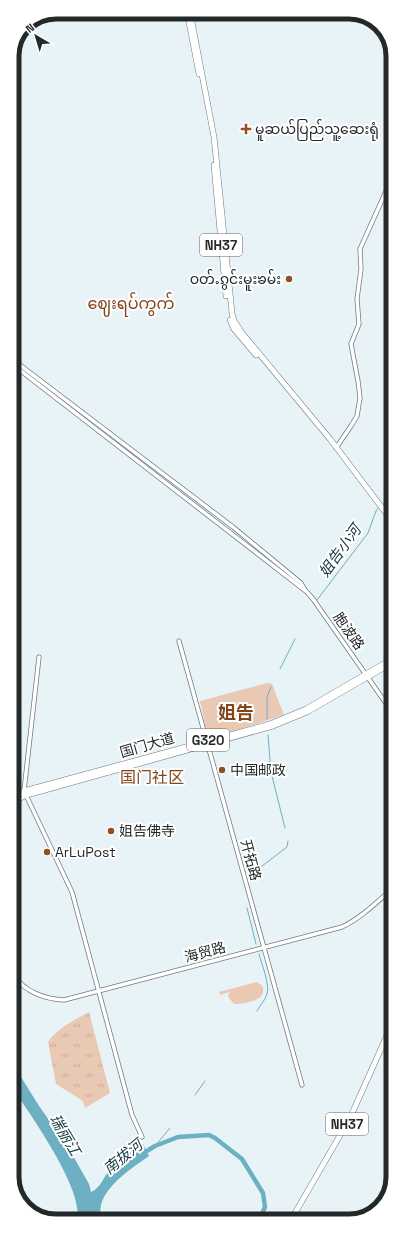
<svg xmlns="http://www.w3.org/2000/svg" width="405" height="1233" viewBox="0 0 405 1233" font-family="'Space Grotesk','Noto Sans SC','Noto Sans Myanmar',sans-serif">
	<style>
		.grass { fill: url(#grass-tufts) }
		.green { fill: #e9c8b4 }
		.water { fill: #6eb0c3 }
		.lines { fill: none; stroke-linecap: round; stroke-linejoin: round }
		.stream { stroke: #6eb0c3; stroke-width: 1 }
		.river { stroke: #6eb0c3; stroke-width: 4.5 }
		.minor-casing { stroke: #707a7d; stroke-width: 5 }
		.highway-casing { stroke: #707a7d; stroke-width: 6 }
		.minor { stroke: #fff; stroke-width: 3.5 }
		.highway { stroke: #fff; stroke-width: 5 }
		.poi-dot { fill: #924f21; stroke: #fff; stroke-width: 1.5 }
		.labels { text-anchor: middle; stroke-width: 4; stroke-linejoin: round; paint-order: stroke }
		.shield { fill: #fff; stroke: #656869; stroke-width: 1 }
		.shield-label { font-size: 13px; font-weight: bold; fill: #232829 }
		.poi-label { font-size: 14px; fill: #232829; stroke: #fff; text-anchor: start }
		.street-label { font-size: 14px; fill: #232829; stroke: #fff }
		.water-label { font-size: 15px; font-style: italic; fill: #183941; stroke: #fff }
		.quarter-label { font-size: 16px; fill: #82451b; stroke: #fff }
		.district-label { font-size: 18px; font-weight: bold; fill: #82451b; stroke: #fff }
		.rim { fill: none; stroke: #232829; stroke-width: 5 }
	</style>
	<defs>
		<pattern id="grass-tufts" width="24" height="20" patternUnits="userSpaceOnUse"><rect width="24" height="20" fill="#e9c8b4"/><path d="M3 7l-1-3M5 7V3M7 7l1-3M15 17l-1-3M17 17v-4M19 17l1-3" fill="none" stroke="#c8ac9b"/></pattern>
	</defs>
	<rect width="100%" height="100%" fill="#e7f3f6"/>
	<path class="grass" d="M89 1012 110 1093 85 1108 83 1101 56 1084 48 1042C57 1028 75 1020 89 1012Z"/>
	<g class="green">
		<polygon points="267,683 272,684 284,715 215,737 207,735 200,701"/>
		<path d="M257 982C260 984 263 985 263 989 266 1001 242 1004 234 1004L229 998 228 995 230 992 220 995 219 992Z"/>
	</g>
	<path class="water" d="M13 1064 39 1106 68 1147 89 1184 91 1192C101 1188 103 1177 110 1170 119 1159 132 1151 143 1144L149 1156C133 1167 106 1185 101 1205 100 1210 100 1216 99 1221H77C83 1195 48 1142 34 1120 28 1110 19 1099 14 1088 11 1082 13 1071 13 1064Z"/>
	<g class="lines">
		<g class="stream">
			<polyline points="382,505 392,497"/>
			<polyline points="317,600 368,533 376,511 379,507"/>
			<polyline points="280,669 295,639"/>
			<polyline points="267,719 267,697 271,687"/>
			<polyline points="268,735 271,772 285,828"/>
			<polyline points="249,876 287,847 288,841"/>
			<polyline points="247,908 256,944"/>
			<path d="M257 1011C260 1005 265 1001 267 994 270 985 262 965 259 954"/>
			<polyline points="195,1095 205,1081"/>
			<polyline points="155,1146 170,1128"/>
		</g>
		<polyline class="river" points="142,1154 155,1146 178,1137 209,1135 215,1138 242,1159 263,1193 265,1207 259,1220"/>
		<defs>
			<g id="minor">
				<polyline points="12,359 233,527 301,583 305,590"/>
				<polyline points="12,364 307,592 313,599 392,712"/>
				<polyline points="336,448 351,426 357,416 360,398 358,381 351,344 359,324 357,299 361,269 360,249 392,178"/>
				<polyline points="179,641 302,1085"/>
				<polyline points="39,657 24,791 72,892 132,1115 142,1137"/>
				<path d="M13 974C24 992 45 999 64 1000L342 927C361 918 377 902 393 888"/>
			</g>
			<g id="highway">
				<polyline points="187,12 199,74"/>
				<polyline points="190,12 214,137 232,313 234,321 242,333 330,439 392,521"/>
				<polyline points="214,165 226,296"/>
				<polyline points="230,320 234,329 256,355"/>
				<polyline points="13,798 24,791 270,724 306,709 392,659"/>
				<polyline points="13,802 26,795 45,790 273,726 307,712 392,663"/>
				<polyline points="291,1220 350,1118 393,1022"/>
			</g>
		</defs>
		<use href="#minor" class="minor-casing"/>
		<use href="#highway" class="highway-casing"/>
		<use href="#minor" class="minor"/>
		<use href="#highway" class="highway"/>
	</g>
	<g class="poi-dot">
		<path d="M244 123h4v4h4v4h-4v4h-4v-4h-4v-4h4z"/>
		<circle cx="289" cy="279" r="4"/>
		<circle cx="222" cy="770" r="4"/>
		<circle cx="111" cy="831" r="4"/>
		<circle cx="47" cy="852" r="4"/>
	</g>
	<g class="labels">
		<g class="shield">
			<rect x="200" y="234" width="42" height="22" rx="3"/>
			<rect x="187" y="729" width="42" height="22" rx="3"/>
			<rect x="326" y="1113" width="42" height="22" rx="3"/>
		</g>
		<g class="shield-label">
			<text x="221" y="250">NH37</text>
			<text x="208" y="745">G320</text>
			<text x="347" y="1129">NH37</text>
		</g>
		<g class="poi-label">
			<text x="255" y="134">မူဆယ်ပြည်သူ့ဆေးရုံ</text>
			<text x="281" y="284" text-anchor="end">ဝတ်ႉၵွင်းမူးၶမ်း</text>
			<text x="230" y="775">中国邮政</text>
			<text x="119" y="836">姐告佛寺</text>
			<text x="55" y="857">ArLuPost</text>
		</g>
		<g class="street-label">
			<text transform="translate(349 631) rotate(55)" y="5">胞波路</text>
			<text transform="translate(147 745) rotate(-16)" y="5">国门大道</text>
			<text transform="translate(251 860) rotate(75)" y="5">开拓路</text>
			<text transform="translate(205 952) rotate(-15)" y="5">海贸路</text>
		</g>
		<g class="water-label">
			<text transform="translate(340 551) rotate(-54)" y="5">姐告小河</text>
			<text transform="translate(65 1135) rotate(59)" y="5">瑞丽江</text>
			<text transform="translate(123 1157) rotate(-39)" y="5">南拔河</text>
		</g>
		<g class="quarter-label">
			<text x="131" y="309">ဈေးရပ်ကွက်</text>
			<text x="152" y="783">国门社区</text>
		</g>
		<g class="district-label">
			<text x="236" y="719">姐告</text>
		</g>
	</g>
	<path d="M0 0H405V1233H0ZM56 19H349A37 37 0 0 1 386 56V1177A37 37 0 0 1 349 1214H56A37 37 0 0 1 19 1177V56A37 37 0 0 1 56 19Z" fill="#fff" fill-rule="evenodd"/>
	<path class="rim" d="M56 19H349A37 37 0 0 1 386 56V1177A37 37 0 0 1 349 1214H56A37 37 0 0 1 19 1177V56A37 37 0 0 1 56 19Z"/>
	<g transform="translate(36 36) rotate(322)" stroke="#ffffff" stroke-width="3" paint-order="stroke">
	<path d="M0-3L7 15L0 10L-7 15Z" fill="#232829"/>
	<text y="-6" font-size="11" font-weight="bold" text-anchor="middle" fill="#232829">N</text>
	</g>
</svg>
